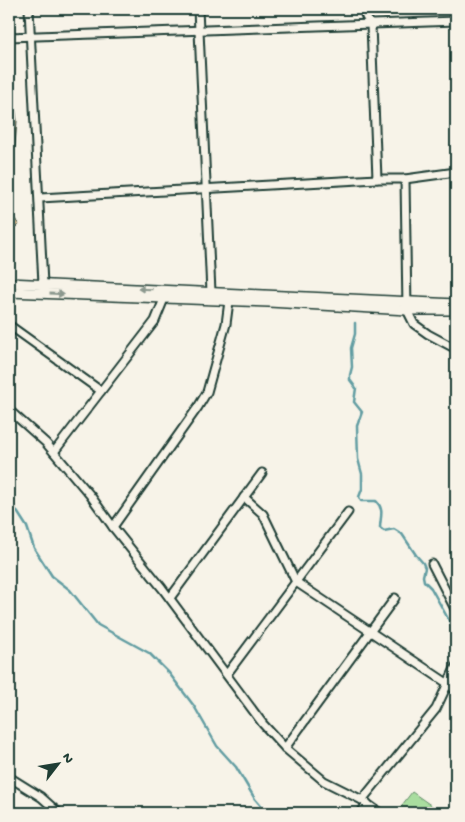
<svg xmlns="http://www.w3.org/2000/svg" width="465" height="822" viewBox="0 0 465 822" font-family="'Gochi Hand',sans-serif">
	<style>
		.green { fill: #a9dd9f; stroke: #648d6a }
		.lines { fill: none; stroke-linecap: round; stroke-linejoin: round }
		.stream { stroke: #629da2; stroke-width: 2.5 }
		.building { fill: #e2c194; stroke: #1f3d34 }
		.minor-casing { stroke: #1f3d34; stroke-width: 11 }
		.tertiary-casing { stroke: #1f3d34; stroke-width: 12 }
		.minor { stroke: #f7f3e8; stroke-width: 7 }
		.tertiary { stroke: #f7f3e8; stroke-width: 9 }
		.oneway { fill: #8b988e }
	</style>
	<rect width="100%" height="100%" fill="#f7f3e8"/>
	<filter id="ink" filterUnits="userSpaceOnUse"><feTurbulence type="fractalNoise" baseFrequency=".02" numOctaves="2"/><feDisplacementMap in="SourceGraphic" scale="10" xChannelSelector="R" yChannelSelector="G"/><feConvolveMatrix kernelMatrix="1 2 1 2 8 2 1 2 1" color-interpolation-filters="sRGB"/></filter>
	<g filter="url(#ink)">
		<polygon class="green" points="412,792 442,813 396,813"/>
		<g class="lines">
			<g class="stream">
				<path d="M355 323V334L351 348 352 367 350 375V380L356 388 354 402 362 412 357 426 358 459 362 474V489L359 497 361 501H376C385 510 380 517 380 528L384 531 394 529 402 534 416 555 423 563 425 568 423 576 424 581 431 588 451 624 453 641 456 649"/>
				<polyline points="9,499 27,527 34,548 52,576 70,590 98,625 149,653 169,673 194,706 217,746 236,767 255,799 267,813"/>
			</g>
		</g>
		<g class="building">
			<polygon points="15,106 17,121 14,156 9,156 9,108"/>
			<polygon points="9,210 19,225 9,230"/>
		</g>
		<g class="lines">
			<defs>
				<g id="minor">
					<polyline points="29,9 43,284"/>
					<polyline points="198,9 211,292"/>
					<polyline points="363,9 366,17 371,25 377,179"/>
					<polyline points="9,37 456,21"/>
					<polyline points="405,179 407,310 414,324 428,334 456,349"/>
					<polyline points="40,198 377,179 405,179 456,172"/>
					<polyline points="9,325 101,391"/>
					<polyline points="9,410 46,443 90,495 113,527 162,588 263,724 285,748 324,781 362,800 380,813"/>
					<polyline points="54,452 155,321 166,294"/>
					<polyline points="244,497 263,514 296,582 447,683 456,691"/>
					<polyline points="113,527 198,407 207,392 226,324 229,301"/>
					<polyline points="432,564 456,611"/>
					<polyline points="170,598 262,473"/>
					<polyline points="227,674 348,512"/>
					<polyline points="285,748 395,598"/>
					<polyline points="9,777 41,797 59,813"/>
					<polyline points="362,800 436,709 456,666"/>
					<polyline points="361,813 367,803"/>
				</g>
				<g id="tertiary">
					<polyline points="9,283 456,304"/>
					<polyline points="9,292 269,302 407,310 456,310"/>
				</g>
			</defs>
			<use href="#minor" class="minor-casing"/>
			<use href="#tertiary" class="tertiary-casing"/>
			<use href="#minor" class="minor"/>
			<use href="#tertiary" class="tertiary"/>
		</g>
		<defs><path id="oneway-solid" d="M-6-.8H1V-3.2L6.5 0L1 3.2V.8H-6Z" transform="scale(1.25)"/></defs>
		<g class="oneway">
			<use href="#oneway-solid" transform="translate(145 289) rotate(-179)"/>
			<use href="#oneway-solid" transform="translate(57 294) rotate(3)"/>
		</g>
	</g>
	<rect width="465" height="822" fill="none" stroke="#f7f3e8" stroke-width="30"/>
	<rect x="15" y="15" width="435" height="792" fill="none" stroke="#1f3d34" stroke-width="2" filter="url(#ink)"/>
	<g transform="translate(58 764) rotate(59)" stroke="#f7f3e8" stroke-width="4" paint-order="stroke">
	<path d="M0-4L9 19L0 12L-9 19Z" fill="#1f3d34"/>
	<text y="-8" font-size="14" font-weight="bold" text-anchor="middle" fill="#1f3d34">N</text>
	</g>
</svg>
